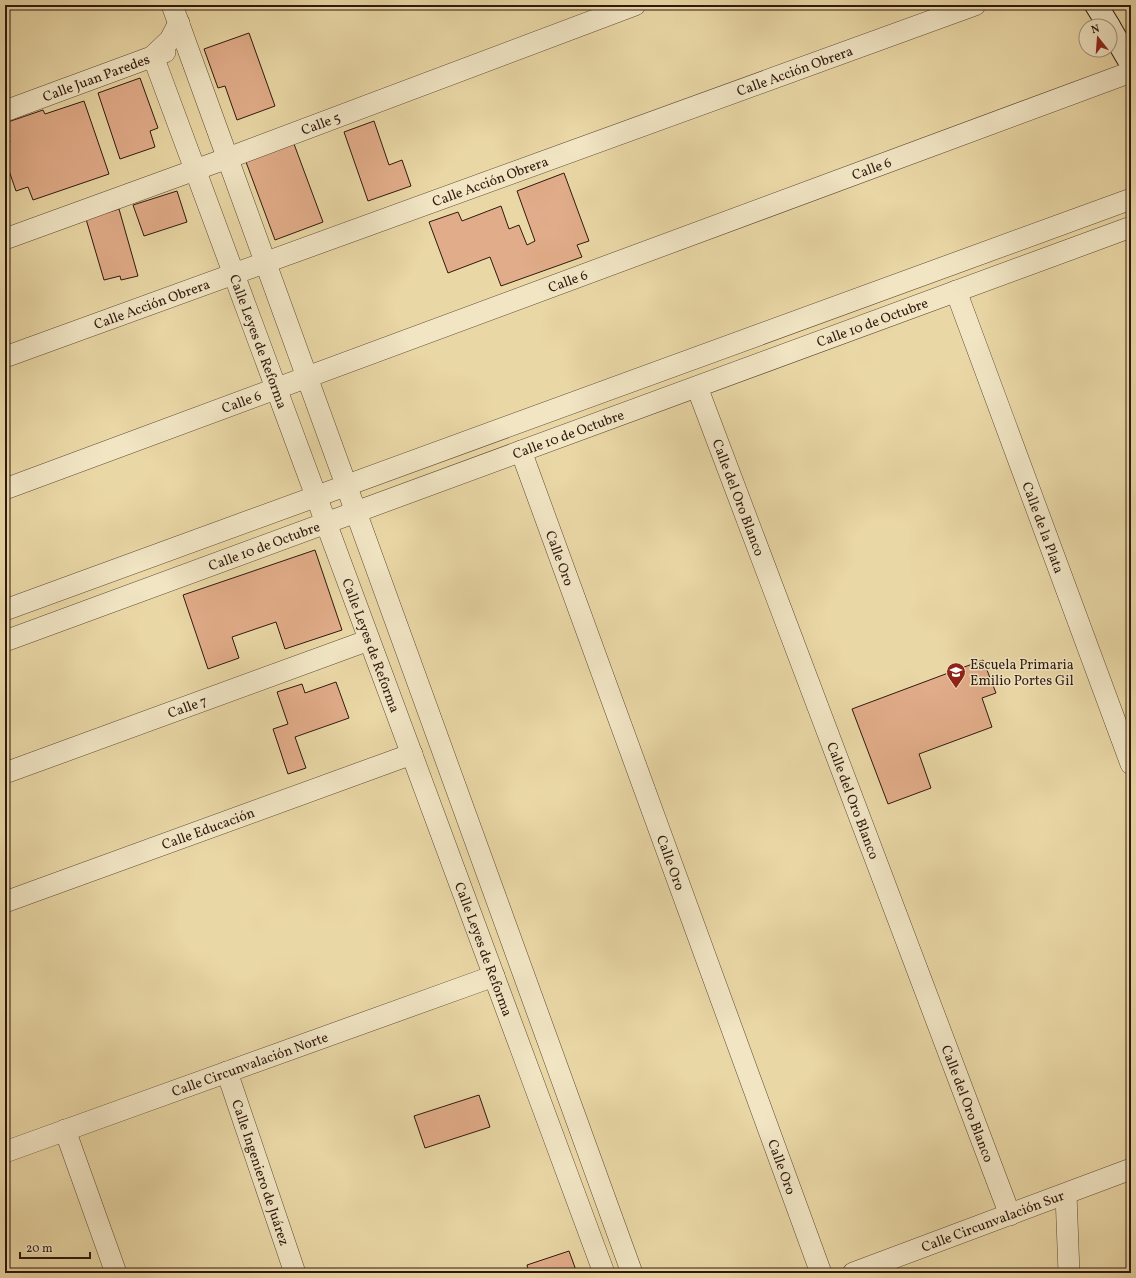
<svg xmlns="http://www.w3.org/2000/svg" width="1136" height="1278" viewBox="0 0 1136 1278" font-family="Vollkorn,serif">
	<style>
		.building { fill: #e1ac89; stroke: #2f190f }
		.lines { fill: none; stroke-linecap: round; stroke-linejoin: round }
		.street-casing { stroke: #5e4834; stroke-width: 22 }
		.secondary-casing { stroke: #2f190f; stroke-width: 24 }
		.street { stroke: #f1e5c4; stroke-width: 21 }
		.secondary { stroke: #f1e5c4; stroke-width: 22 }
		.labels { text-anchor: middle; stroke-width: 3; stroke-linejoin: round; paint-order: stroke }
		.street-label { font-size: 14px; fill: #2f190f; stroke: #f1e5c4 }
		.poi-label { font-size: 14px; fill: #2f190f; stroke: #f1e5c4; text-anchor: start }
	</style>
	<rect width="100%" height="100%" fill="#e9d7a5"/>
	<filter id="stains"><feTurbulence type="fractalNoise" baseFrequency=".005" numOctaves="4"/><feColorMatrix values="0 0 0 0 .2 0 0 0 0 .09 0 0 0 0 .02 0 0 0 .5 -.17"/></filter>
	<radialGradient id="worn" r=".72"><stop offset=".6" stop-color="#630" stop-opacity="0"/><stop offset="1" stop-color="#630" stop-opacity=".3"/></radialGradient>
	<g class="building">
		<polygon points="249,33 275,106 237,120 225,86 218,88 204,49"/>
		<polygon points="140,78 158,128 150,131 155,147 120,159 98,93"/>
		<polygon points="84,101 109,174 33,200 28,187 16,191 5,159 5,144 10,142 5,123 43,110 45,114"/>
		<polygon points="374,121 389,165 402,160 411,186 368,201 344,132"/>
		<polygon points="294,144 323,222 275,240 246,162"/>
		<polygon points="564,173 589,241 577,245 582,257 501,286 490,257 448,273 429,222 458,212 462,221 501,206 509,229 519,225 527,245 535,241 517,191"/>
		<polygon points="177,191 187,222 144,236 133,205"/>
		<polygon points="119,209 138,276 121,280 120,276 104,280 86,219"/>
		<polygon points="315,550 342,630 285,649 276,622 232,637 239,658 208,669 183,595"/>
		<polygon points="983,660 996,693 982,698 992,727 919,754 931,788 888,804 852,709"/>
		<polygon points="336,682 349,718 295,737 306,768 288,774 273,729 288,724 277,692 302,684 305,693"/>
		<polygon points="479,1095 490,1127 425,1148 414,1116"/>
		<polygon points="569,1251 577,1273 529,1273 527,1265"/>
	</g>
	<g class="lines">
		<defs>
			<g id="street">
				<polyline points="172,5 632,1273"/>
				<path id="s1" d="M179 23 170 40 153 56 604 1273"/>
				<path id="s2" d="M5 111 165 52"/>
				<path id="s3" d="M5 239 228 158 635 5"/>
				<path id="s4" d="M956 291 1131 764"/>
				<path id="s5" d="M5 357 975 5"/>
				<path id="s6" d="M697 387 1010 1215"/>
				<path id="s7" d="M521 451 821 1273"/>
				<path id="s8" d="M5 489 1131 72"/>
				<polyline points="5,610 1131,199"/>
				<path id="s9" d="M5 641 1131 227"/>
				<path id="s10" d="M5 773 369 640"/>
				<path id="s11" d="M5 902 412 754"/>
				<path id="s12" d="M227 1072 295 1273"/>
				<polyline points="65,1130 116,1273"/>
				<path id="s13" d="M5 1152 494 976"/>
				<polyline points="1066,1194 1069,1273"/>
				<path id="s14" d="M853 1273 1131 1169"/>
			</g>
			<g id="secondary">
				<polyline points="1096,5 1109,26"/>
				<polyline points="1110,28 1131,64"/>
			</g>
		</defs>
		<use href="#street" class="street-casing"/>
		<use href="#secondary" class="secondary-casing"/>
		<use href="#street" class="street"/>
		<use href="#secondary" class="secondary"/>
	</g>
	<defs>
		<symbol id="school-pin" viewBox="-11 -11 22 30"><path d="M0 17L-7.5 6A9.5 9.5 0 1 1 7.5 6Z" fill="#8f2418" stroke="#f1e5c4"/><path d="M0-5L7-2L0 1L-7-2ZM-4 1L0 2.5L4 1V4Q0 6-4 4Z" fill="#fff"/></symbol>
	</defs>
	<g fill-rule="evenodd">
		<use href="#school-pin" x="945" y="661" width="22" height="30"/>
	</g>
	<g class="labels">
		<g class="street-label">
			<text dy="5" stroke="none"><textPath href="#s5" startOffset="840">Calle Acción Obrera</textPath></text>
			<text dy="5" stroke="none"><textPath href="#s2" startOffset="97">Calle Juan Paredes</textPath></text>
			<text dy="5" stroke="none"><textPath href="#s3" startOffset="336">Calle 5</textPath></text>
			<text dy="5" stroke="none"><textPath href="#s8" startOffset="924">Calle 6</textPath></text>
			<text dy="5" stroke="none"><textPath href="#s5" startOffset="516">Calle Acción Obrera</textPath></text>
			<text dy="5" stroke="none"><textPath href="#s8" startOffset="600">Calle 6</textPath></text>
			<text dy="5" stroke="none"><textPath href="#s5" startOffset="156">Calle Acción Obrera</textPath></text>
			<text dy="5" stroke="none"><textPath href="#s9" startOffset="924">Calle 10 de Octubre</textPath></text>
			<text dy="5" stroke="none"><textPath href="#s1" startOffset="347">Calle Leyes de Reforma</textPath></text>
			<text dy="5" stroke="none"><textPath href="#s8" startOffset="252">Calle 6</textPath></text>
			<text dy="5" stroke="none"><textPath href="#s9" startOffset="600">Calle 10 de Octubre</textPath></text>
			<text dy="5" stroke="none"><textPath href="#s6" startOffset="118">Calle del Oro Blanco</textPath></text>
			<text dy="5" stroke="none"><textPath href="#s4" startOffset="252">Calle de la Plata</textPath></text>
			<text dy="5" stroke="none"><textPath href="#s9" startOffset="276">Calle 10 de Octubre</textPath></text>
			<text dy="5" stroke="none"><textPath href="#s7" startOffset="114">Calle Oro</textPath></text>
			<text dy="5" stroke="none"><textPath href="#s1" startOffset="671">Calle Leyes de Reforma</textPath></text>
			<text dy="5" stroke="none"><textPath href="#s10" startOffset="194">Calle 7</textPath></text>
			<text dy="5" stroke="none"><textPath href="#s6" startOffset="442">Calle del Oro Blanco</textPath></text>
			<text dy="5" stroke="none"><textPath href="#s11" startOffset="216">Calle Educación</textPath></text>
			<text dy="5" stroke="none"><textPath href="#s7" startOffset="438">Calle Oro</textPath></text>
			<text dy="5" stroke="none"><textPath href="#s1" startOffset="995">Calle Leyes de Reforma</textPath></text>
			<text dy="5" stroke="none"><textPath href="#s13" startOffset="260">Calle Circunvalación Norte</textPath></text>
			<text dy="5" stroke="none"><textPath href="#s6" startOffset="766">Calle del Oro Blanco</textPath></text>
			<text dy="5" stroke="none"><textPath href="#s7" startOffset="762">Calle Oro</textPath></text>
			<text dy="5" stroke="none"><textPath href="#s12" startOffset="106">Calle Ingeniero de Juárez</textPath></text>
			<text dy="5" stroke="none"><textPath href="#s14" startOffset="149">Calle Circunvalación Sur</textPath></text>
		</g>
		<g class="poi-label">
			<text x="970" y="669">Escuela Primaria<tspan x="970" dy="16">Emilio Portes Gil</tspan></text>
		</g>
	</g>
	<rect width="1136" height="1278" fill="none" stroke="#e9d7a5" stroke-width="20"/>
	<rect x="6" y="6" width="1124" height="1266" fill="none" stroke="#2f190f" stroke-width="2"/>
	<rect x="10" y="10" width="1116" height="1258" fill="none" stroke="#2f190f"/>
	<g transform="translate(1098 38) rotate(343)"><circle r="19" fill="#f1e5c4" stroke="#a3937c"/>
	<path d="M0-3L7 15L0 10L-7 15Z" fill="#8f2418"/>
	<text y="-6" font-size="11" font-weight="bold" text-anchor="middle" fill="#2f190f">N</text>
	</g>
	<path d="M20 1252v6h70v-6" fill="none" stroke="#2f190f" stroke-width="2"/>
	<text x="26" y="1252" font-size="12" fill="#2f190f" stroke="#f1e5c4" stroke-width="3" paint-order="stroke">20 m</text>
	<rect width="100%" height="100%" filter="url(#stains)"/>
	<rect width="100%" height="100%" fill="url(#worn)"/>
</svg>
